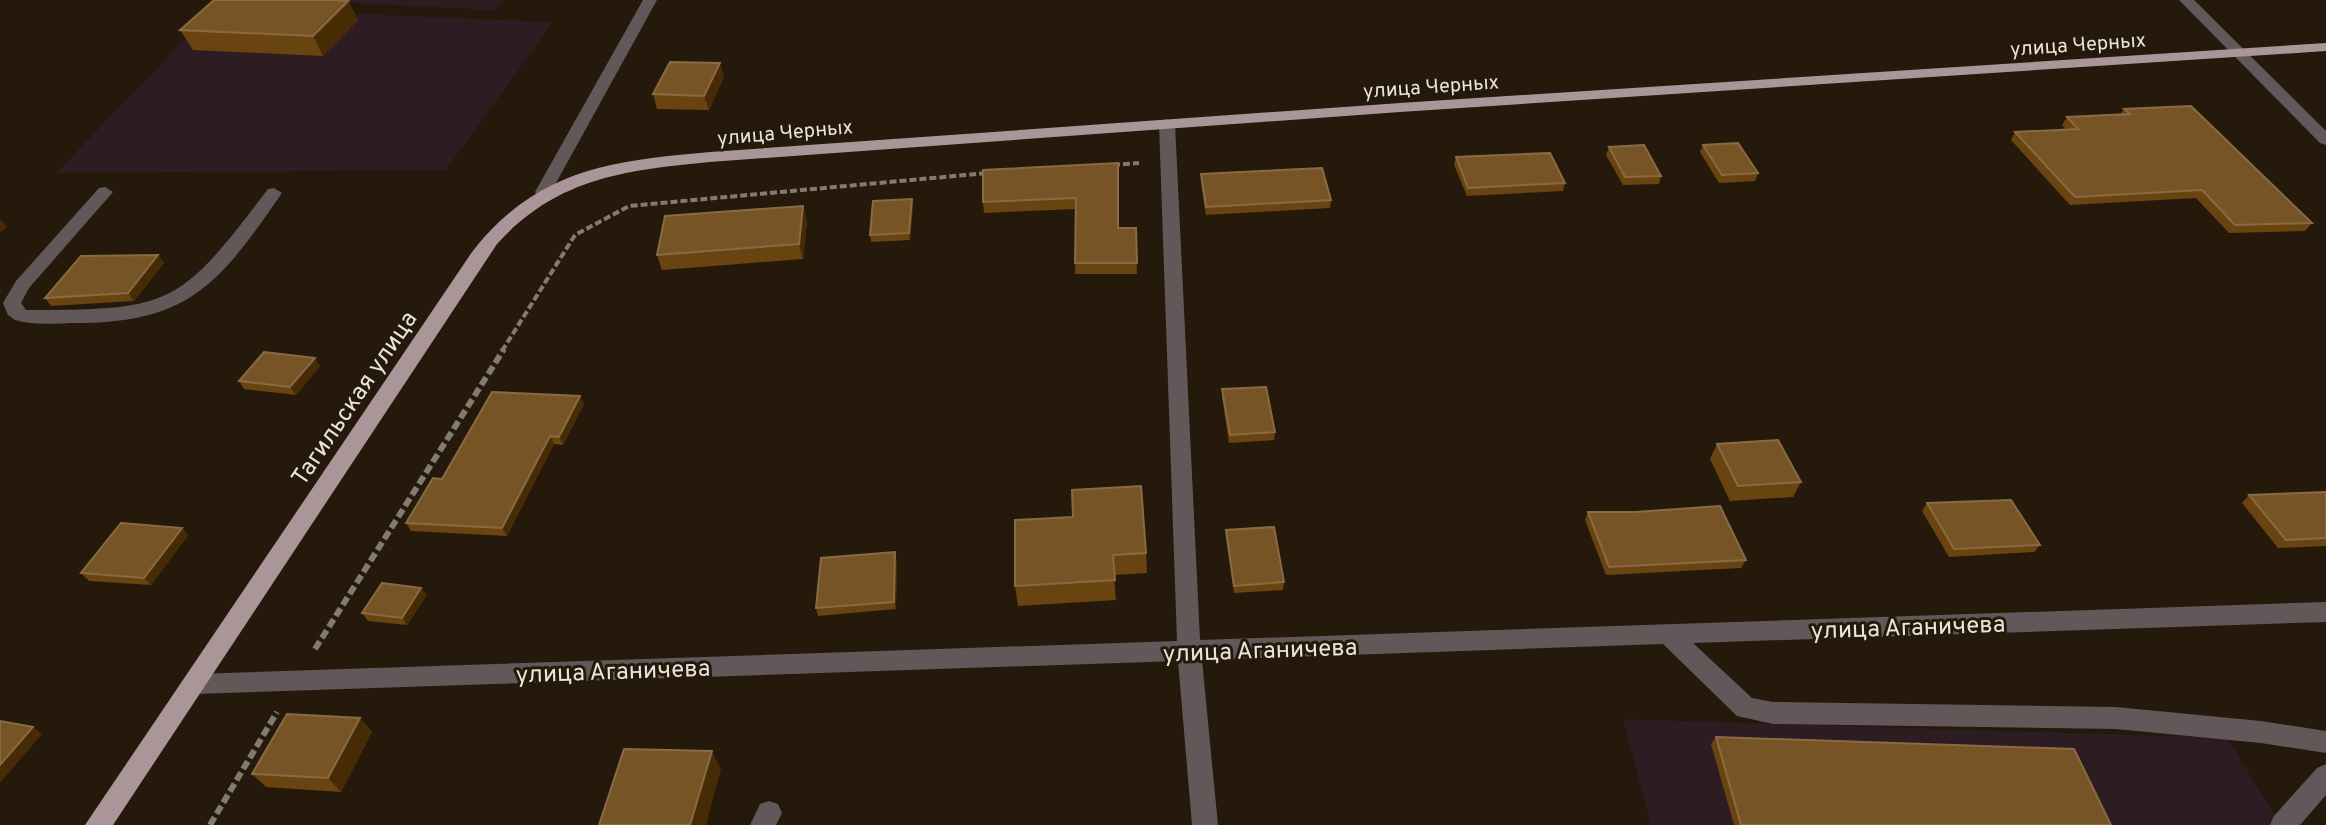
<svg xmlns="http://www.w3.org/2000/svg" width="2326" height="825" viewBox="0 0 2326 825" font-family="Overpass,sans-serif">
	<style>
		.industrial { fill: #2e1c23 }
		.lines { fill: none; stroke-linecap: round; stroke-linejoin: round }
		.path-far1 { stroke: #847b6f; stroke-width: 4; stroke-dasharray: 7 3; stroke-linecap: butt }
		.path { stroke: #847b6f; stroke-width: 6; stroke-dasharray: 9 4; stroke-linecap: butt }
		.minor { fill: #62585a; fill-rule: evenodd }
		.major { fill: #aa9599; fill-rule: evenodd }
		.wall { fill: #694310 }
		.shaded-wall { fill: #472b05 }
		.building { fill: #775426; stroke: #896b42; stroke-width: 2 }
		.labels { text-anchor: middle; stroke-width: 6; stroke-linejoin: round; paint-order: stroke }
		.far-street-label { font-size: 20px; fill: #ebe4da; stroke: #24190b }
		.street-label { font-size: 24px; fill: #ebe4da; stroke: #24190b }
	</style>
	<rect width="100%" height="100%" fill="#24190b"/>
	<g class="industrial">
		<polygon points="294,0 504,0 495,10"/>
		<polygon points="215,8 553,22 446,170 56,173"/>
		<polygon points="1623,719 2227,738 2281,825 1651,825"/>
	</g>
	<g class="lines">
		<g class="path-far1">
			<polyline points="1113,165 1139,163"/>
			<polyline points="502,351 575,235 629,206 987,173"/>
		</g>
		<g class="path">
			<polyline points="315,649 504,349"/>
			<polyline points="210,825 277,712"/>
		</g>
		<g class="minor">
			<polygon points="643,0 657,0 551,192 543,197 537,196 535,192"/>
			<polygon points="2179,0 2194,0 2326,131 2326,145 2320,143"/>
			<polygon points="1167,119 1175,124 1200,640 2326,602 2326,622 1693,643 1752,698 1773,702 2116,707 2261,721 2326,731 2326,753 2261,743 2116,729 1773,724 1737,716 1663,644 1202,660 1218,825 1192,825 1178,661 195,694 187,691 183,684 187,677 195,674 1177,641 1159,124"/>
			<path d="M105 187 113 192 29 288 21 303 26 310C173 310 179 306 268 189L274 188 282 193C221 281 191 323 77 323 57 323 34 326 15 320L8 315 3 303 16 281 99 188Z"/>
			<polygon points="2326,764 2326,795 2300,825 2270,825 2274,816 2317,768"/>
			<polygon points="769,801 778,804 782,813 776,825 750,825 760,804"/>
		</g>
		<path class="major" d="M2326 43V51L1400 112 710 162C625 170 557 178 497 244L113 825H85L472 252C537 169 610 161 710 152L1400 103Z"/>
	</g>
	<g class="wall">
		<polygon points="348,1 358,20 323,56 193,50 180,30"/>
		<polygon points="724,77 709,110 657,109 653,94"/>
		<polygon points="2124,109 2312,223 2305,231 2229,233 2196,198 2070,205 2011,140 2015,132 2066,130 2062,125 2067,117 2120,115"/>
		<polygon points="1703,145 1758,173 1755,181 1719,183 1700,152"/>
		<polygon points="1609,147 1661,176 1659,184 1623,185 1606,155"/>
		<polygon points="1456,157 1565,183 1563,191 1467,196 1454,165"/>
		<polygon points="1118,163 1119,228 1136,228 1137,274 1075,274 1076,209 984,213 983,202"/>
		<polygon points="1201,174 1331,200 1330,208 1206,215 1201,182"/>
		<polygon points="803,206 807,221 803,259 662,270 657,255"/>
		<polygon points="913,207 910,240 871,242 870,235"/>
		<polygon points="158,255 164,263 134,301 51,306 45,298"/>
		<polygon points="320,366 296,395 244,389 239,381"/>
		<polygon points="1222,389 1275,432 1274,440 1229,443 1222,397"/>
		<polygon points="584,404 563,445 554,444 507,536 411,531 406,523 442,479"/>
		<polygon points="1717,444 1801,482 1793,497 1730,501 1710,459"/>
		<polygon points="2326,492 2326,546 2278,548 2242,503 2249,495"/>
		<polygon points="1927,503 2040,545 2034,552 1949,557 1922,511"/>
		<polygon points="1588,512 1746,560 1741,568 1606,575 1585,520"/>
		<polygon points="1015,520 1146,553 1147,573 1114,575 1116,600 1018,606 1015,586"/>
		<polygon points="182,528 188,535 151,585 89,581 81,573"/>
		<polygon points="1226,530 1284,582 1283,590 1234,593 1226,537"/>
		<polygon points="897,560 896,609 818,616 816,608"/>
		<polygon points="421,588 427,595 407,625 368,621 362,613"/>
		<polygon points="360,718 372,732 341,792 266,787 252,774"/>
		<polygon points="1716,737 2111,825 1734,825 1711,744"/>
	</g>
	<g class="shaded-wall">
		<polygon points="348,1 358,20 323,56 313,36"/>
		<polygon points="720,63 724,77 709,110 704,96"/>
		<polygon points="912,199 913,207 910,240 909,233"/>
		<polygon points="803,206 807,221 803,259 799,244"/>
		<polygon points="0,219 7,227 0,233"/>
		<polygon points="158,255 164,263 134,301 128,293"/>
		<polygon points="315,358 320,366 296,395 290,387"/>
		<polygon points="580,396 584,404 563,445 559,437"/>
		<polygon points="550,436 554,444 507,536 502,528"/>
		<polygon points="182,528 188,535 151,585 144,578"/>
		<polygon points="895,552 897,560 896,609 894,602"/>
		<polygon points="421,588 427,595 407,625 402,618"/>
		<polygon points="360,718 372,732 341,792 328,778"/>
		<polygon points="33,727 42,734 0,783 0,765"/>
		<polygon points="712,751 721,769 706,825 690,825"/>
	</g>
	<g class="building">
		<polygon points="214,0 334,0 348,1 313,36 180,30"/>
		<polygon points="670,62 720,63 704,96 653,94"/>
		<polygon points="2191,106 2312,223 2235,225 2202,190 2075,197 2015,132 2078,129 2067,117 2130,114 2124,109"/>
		<polygon points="1738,143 1758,173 1722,175 1703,145"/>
		<polygon points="1644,145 1661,176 1625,177 1609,147"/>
		<polygon points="1550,153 1565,183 1468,188 1456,157"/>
		<polygon points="1118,163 1118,228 1136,228 1137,263 1075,263 1076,198 983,202 983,170"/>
		<polygon points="1322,168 1331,200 1206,207 1201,174"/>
		<polygon points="912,199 909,233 870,235 873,201"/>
		<polygon points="803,206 799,244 657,255 665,216"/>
		<polygon points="158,255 128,293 45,298 81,256"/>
		<polygon points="264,352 315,358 290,387 239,381"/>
		<polygon points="1266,387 1275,432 1230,435 1222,389"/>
		<polygon points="492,392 580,396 559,437 550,436 502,528 406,523 433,478 442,479"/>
		<polygon points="1778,440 1801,482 1738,486 1717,444"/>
		<polygon points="1141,486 1146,553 1113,555 1115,580 1015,586 1015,520 1073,517 1072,490"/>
		<polygon points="2326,492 2326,538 2286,540 2249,495"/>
		<polygon points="2011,500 2040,545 1954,549 1927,503"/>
		<polygon points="1720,506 1746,560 1609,567 1588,512 1635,512"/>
		<polygon points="121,523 182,528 144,578 81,573"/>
		<polygon points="1274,527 1284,582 1234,586 1226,530"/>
		<polygon points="895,552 894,602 816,608 821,558"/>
		<polygon points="382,583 421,588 402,618 362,613"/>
		<polygon points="287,714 360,718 328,778 252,774"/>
		<polygon points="0,721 33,727 0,765"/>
		<polygon points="1716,737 2074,749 2111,825 1741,825"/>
		<polygon points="624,749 712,751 690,825 599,825"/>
	</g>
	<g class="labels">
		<g class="far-street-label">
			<text transform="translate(2078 44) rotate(-4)" y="7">улица Черных</text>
			<text transform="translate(1431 86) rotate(-4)" y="7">улица Черных</text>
			<text transform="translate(785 132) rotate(-5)" y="7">улица Черных</text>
		</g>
		<g class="street-label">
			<text transform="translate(354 398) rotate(-56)" y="8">Тагильская улица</text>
			<text transform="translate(1908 627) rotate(-2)" y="8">улица Аганичева</text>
			<text transform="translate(1260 650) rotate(-2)" y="8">улица Аганичева</text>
			<text transform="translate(613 671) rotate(-2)" y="8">улица Аганичева</text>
		</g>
	</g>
</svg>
